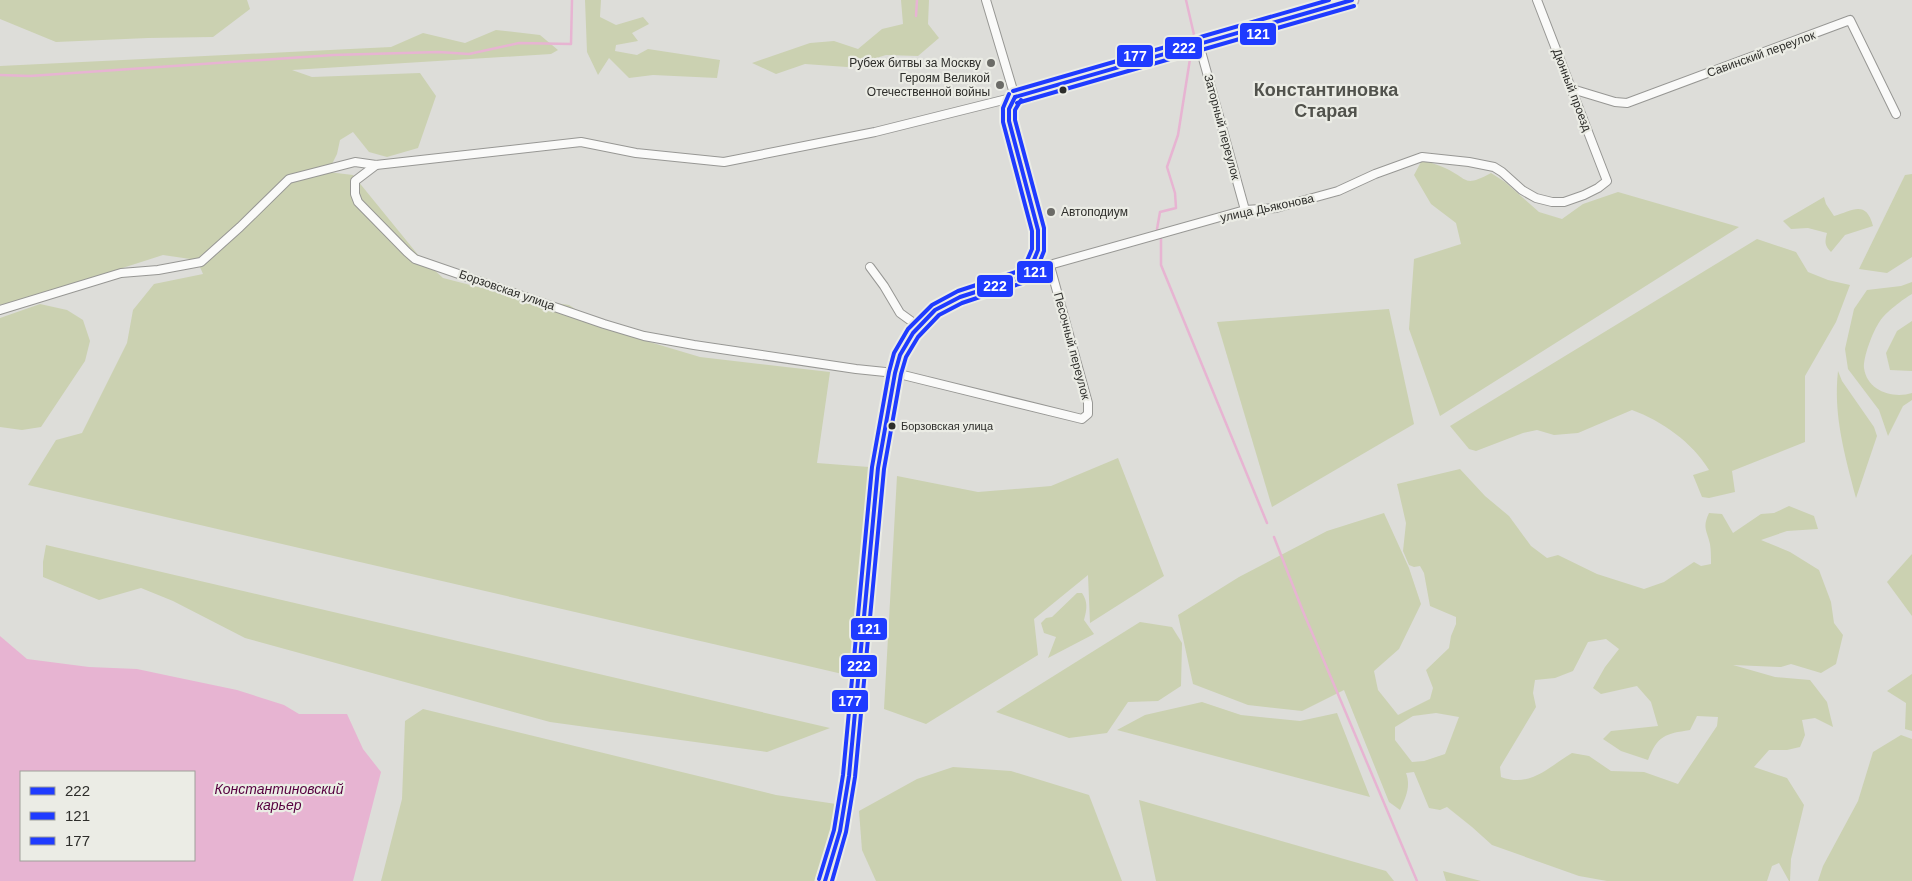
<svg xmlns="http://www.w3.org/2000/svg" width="1912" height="881" viewBox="0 0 1912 881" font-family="Helvetica,sans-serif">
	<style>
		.green { fill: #cbd1b1; fill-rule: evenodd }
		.water { fill: #e7b4d2; fill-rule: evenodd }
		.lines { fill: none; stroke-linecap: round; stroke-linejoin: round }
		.stream { stroke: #e7b4d2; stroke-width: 2.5 }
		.street-casing { stroke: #979794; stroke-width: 10 }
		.primary-casing { stroke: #bab0b5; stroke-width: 15 }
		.street { stroke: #fafaf9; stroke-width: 8 }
		.primary { stroke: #f2edf0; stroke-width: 12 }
		.bus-1-casing { stroke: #ebece5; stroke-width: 8 }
		.bus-2-casing { stroke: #ebece5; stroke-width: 8 }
		.bus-3-casing { stroke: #ebece5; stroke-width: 8 }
		.bus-1 { stroke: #1f3bff; stroke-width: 4 }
		.bus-2 { stroke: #1f3bff; stroke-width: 4 }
		.bus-3 { stroke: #1f3bff; stroke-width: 4 }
		.poi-dot { fill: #6b6b67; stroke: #ebece5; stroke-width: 2 }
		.bus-dot { fill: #2d2d2a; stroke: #ebece5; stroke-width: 2 }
		.labels { text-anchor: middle; stroke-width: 4.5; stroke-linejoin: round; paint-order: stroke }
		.bus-label { font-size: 11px; fill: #2d2d2a; stroke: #ebece5; text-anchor: start }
		.street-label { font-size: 12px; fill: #2d2d2a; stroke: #ebece5 }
		.poi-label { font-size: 12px; fill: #2d2d2a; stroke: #ebece5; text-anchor: end }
		.water-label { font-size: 14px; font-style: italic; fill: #56003f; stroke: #ebece5 }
		.district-label { font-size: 18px; font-weight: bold; fill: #51524c; stroke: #ebece5 }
		.line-badge { stroke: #ebece5; stroke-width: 2 }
		.badge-label { font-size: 14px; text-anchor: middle; font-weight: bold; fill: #fff }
	</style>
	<rect width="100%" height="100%" fill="#ddddd9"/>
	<g class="green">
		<polygon points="0,0 247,0 250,9 213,37 148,38 56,42 0,19"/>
		<polygon points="585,0 601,0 600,17 616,25 643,17 649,24 632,33 638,41 616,45 615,51 637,55 648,49 720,60 717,78 653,75 629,78 609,58 598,75 587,52"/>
		<polygon points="901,0 929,0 928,24 939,38 918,56 886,55 847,67 805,64 776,74 752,63 810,43 834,41 858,49 882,29 903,24"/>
		<polygon points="496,30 540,35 558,50 551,54 292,70 312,77 420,73 436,96 418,148 387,157 369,152 353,132 340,140 337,154 328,172 353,175 419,256 443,278 521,298 569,305 606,329 700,357 830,372 817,463 869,467 851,676 28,485 56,440 82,433 127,343 133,310 154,284 203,274 197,260 163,255 26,299 0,305 0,66 391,47 423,33 465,43"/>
		<path d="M1422 160C1430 162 1438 165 1445 168 1469 179 1463 188 1491 173L1505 182 1539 212 1562 219 1583 204 1618 192 1739 227 1440 416 1409 329 1414 259 1461 244 1456 223 1431 204 1414 175Z"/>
		<polygon points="1912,174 1912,257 1887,273 1859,269 1905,175"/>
		<path d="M1824 197 1826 204 1834 216C1852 211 1866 199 1873 226L1845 235 1831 252C1824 245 1825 241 1827 233L1808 228 1791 229 1783 221Z"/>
		<path d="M1757 239 1796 252 1808 272 1828 280 1850 285 1836 322 1805 376V442L1732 471 1735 492 1709 498 1702 497 1693 475 1709 470C1692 442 1662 421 1632 410L1578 433 1554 435 1537 430 1523 433 1476 451 1469 449 1450 426Z"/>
		<path d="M1912 282V294C1903 299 1885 313 1880 321 1873 331 1863 357 1864 368 1867 391 1893 399 1912 393V400L1903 406 1888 436 1879 410 1848 369 1845 349 1854 309 1867 290 1901 286Z"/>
		<polygon points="40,304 67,310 83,320 90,341 85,361 41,427 22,430 0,427 0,318"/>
		<polygon points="1389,309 1414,424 1272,507 1217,322"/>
		<polygon points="1912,321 1912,371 1890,370 1886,353 1897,331"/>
		<path d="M1838 371 1842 381 1874 427 1877 436 1856 498C1845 456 1833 415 1838 371Z"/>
		<polygon points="1118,458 1164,576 1090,623 1088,575 1034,619 1038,655 926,724 884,709 897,476 978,492 1051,486"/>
		<path d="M1460 469 1485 496 1509 516 1531 546 1547 558 1558 555 1597 574 1644 589 1664 582 1694 562 1701 566 1711 564C1711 558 1711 550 1710 544 1707 530 1702 528 1709 513L1722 514 1733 533 1761 514 1774 513 1789 506 1814 516 1818 529 1787 531 1761 540 1790 552 1819 570 1831 602 1834 623 1843 635 1836 664 1821 673 1791 664 1781 667 1733 665 1775 677 1810 680 1827 702 1833 727 1815 718 1802 720 1805 735 1800 747 1787 750H1769L1754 767 1787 778 1804 805 1791 859 1790 881H1789L1779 863 1772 866 1767 881H1607L1579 876 1492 845 1472 827 1447 807 1440 810 1429 808 1414 772 1406 773C1411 786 1406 797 1400 810L1389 802 1344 690 1302 711 1248 705 1193 684 1178 615 1239 577 1327 531 1384 513 1409 568 1421 604 1399 649 1374 671 1378 690 1398 715 1430 699 1433 688 1426 670 1449 648 1451 636 1456 624V617L1430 606 1424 573 1420 566 1414 567 1409 565 1403 551 1406 523 1397 484ZM1606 639 1619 649 1605 667 1593 688 1601 694 1637 686 1651 702 1658 726 1611 731 1603 739 1621 751 1648 760C1658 735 1665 734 1690 730L1697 716 1718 717 1717 726 1678 784 1644 772 1611 771 1589 756 1572 753C1548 767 1531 788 1501 777L1500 767 1536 707 1533 693 1535 680 1555 678 1573 671 1588 642ZM1436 713 1459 717 1445 754 1424 761 1412 762 1395 740V727L1413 716Z"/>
		<polygon points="46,545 830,728 767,752 550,722 245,638 173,601 141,588 99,600 43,577 43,562"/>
		<polygon points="1912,554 1912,616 1887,582"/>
		<path d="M1077 593H1082C1088 602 1087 609 1084 620L1094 634 1048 658 1056 637 1044 633 1041 623 1046 618 1052 617Z"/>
		<polygon points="1140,622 1172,627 1182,643 1181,686 1158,701 1128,702 1107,733 1069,738 996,712"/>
		<polygon points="1912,674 1912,731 1905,729 1906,703 1887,691"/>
		<polygon points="1202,702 1241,715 1300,721 1337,713 1370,797 1117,730 1145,715"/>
		<polygon points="423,709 776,795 836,804 825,854 814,881 381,881 402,799 405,721"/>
		<polygon points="1901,735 1912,739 1912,881 1818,881 1823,866 1858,801 1873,752"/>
		<polygon points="953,767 1011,771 1089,795 1122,881 876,881 862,850 859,811 917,779"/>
		<polygon points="1139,800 1386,871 1394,881 1156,881"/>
		<polygon points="1443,871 1481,881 1446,881"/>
	</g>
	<path class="water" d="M0 636 27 659 89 667 137 669 170 676 237 690 284 705 299 714H347L363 749 381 772 353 881H0ZM21 772H194V860H21Z"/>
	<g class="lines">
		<g class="stream">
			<polyline points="1186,0 1195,39"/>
			<polyline points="916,16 917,0"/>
			<polyline points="0,75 30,76 333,55 439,52 469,54 519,43 571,44 572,0"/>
			<polyline points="1157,229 1160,212 1176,208 1175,193 1167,167 1178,135 1190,59"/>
			<polyline points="1161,239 1161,265 1267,523"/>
			<polyline points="1274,537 1302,609 1417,881"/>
		</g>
		<defs>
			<g id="street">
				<polyline points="1199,44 1245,210"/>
				<polyline points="1572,89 1615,102 1627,103 1850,20 1896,114"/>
				<polyline points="376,165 355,181 355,194 358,202 407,252 415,259 604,324 644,336 694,345 856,369 895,373 1082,419 1088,414 1088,403 1050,266"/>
				<polyline points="870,267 884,286 900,313 918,326"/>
				<polyline points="1028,271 1245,210 1276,208 1338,191 1375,174 1422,157 1469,162 1494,167 1502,172 1522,190 1536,198 1552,202 1564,202 1584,195 1598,188 1607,181 1537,0"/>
				<polyline points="0,310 121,273 158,270 201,262 240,227 289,179 355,162 376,165 581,142 636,153 724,162 875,132 1015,97 986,0"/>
			</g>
			<path id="primary" d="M825 881 840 831 849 776 878 468 895 373 900 355 913 333 935 310 960 297 1019 278 1031 267 1038 250V230L1009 121C1008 112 1010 105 1015 97L1352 0"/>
		</defs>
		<use href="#street" class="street-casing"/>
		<use href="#primary" class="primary-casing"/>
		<use href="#street" class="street"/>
		<use href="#primary" class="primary"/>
		<defs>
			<g id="bus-1">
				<polyline points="1015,97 1352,0"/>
				<polyline points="825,881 840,831 849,776 878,468 895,373 900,355 913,333 935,310 960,297 1019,278 1031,267 1038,250 1038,230 1009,121 1009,109 1015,97"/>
			</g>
			<g id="bus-2">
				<polyline points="1017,103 1354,6"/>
				<polyline points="832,881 846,832 855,777 884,469 901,374 906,357 918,337 939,315 962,303 1022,283 1036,271 1044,251 1044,228 1015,120 1015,110 1021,100"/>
			</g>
			<g id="bus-3">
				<polyline points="1013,91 1329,0"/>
				<polyline points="819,879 834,830 843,775 872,467 889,372 894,353 908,329 932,305 958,291 1016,272 1026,263 1032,249 1032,231 1003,122 1003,108 1009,94"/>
			</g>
		</defs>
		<use href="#bus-1" class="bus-1-casing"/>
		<use href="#bus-2" class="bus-2-casing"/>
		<use href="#bus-3" class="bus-3-casing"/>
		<use href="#bus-1" class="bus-1"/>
		<use href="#bus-2" class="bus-2"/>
		<use href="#bus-3" class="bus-3"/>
	</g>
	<g class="poi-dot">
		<circle cx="991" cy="63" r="5"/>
		<circle cx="1000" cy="85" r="5"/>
		<circle cx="1051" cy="212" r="5"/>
	</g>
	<g class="bus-dot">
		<circle cx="1063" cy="90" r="4.5"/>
		<circle cx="892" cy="426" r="4.5"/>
	</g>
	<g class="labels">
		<g class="bus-label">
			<text x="901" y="430">Борзовская улица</text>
		</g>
		<g class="street-label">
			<text transform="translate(1761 54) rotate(-20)" y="4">Савинский переулок</text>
			<text transform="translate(1572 90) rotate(69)" y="4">Дюнный проезд</text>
			<text transform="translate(1222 127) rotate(75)" y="4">Заторный переулок</text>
			<text transform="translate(1267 208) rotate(-12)" y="4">улица Дьяконова</text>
			<text transform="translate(507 290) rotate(19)" y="4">Борзовская улица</text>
			<text transform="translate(1072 346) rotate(75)" y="4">Песочный переулок</text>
		</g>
		<g class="poi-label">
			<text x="981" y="67">Рубеж битвы за Москву</text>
			<text x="990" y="82">Героям Великой<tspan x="990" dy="14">Отечественной войны</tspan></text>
			<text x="1061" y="216" text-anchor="start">Автоподиум</text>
		</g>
		<g class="water-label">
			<text x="279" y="794">Константиновский<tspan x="279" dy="16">карьер</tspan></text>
		</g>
		<g class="district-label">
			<text x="1326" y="96">Константиновка<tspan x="1326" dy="21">Старая</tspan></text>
		</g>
	</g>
	<g class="line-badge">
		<rect x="1239" y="22" width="38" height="24" rx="5" fill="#1f3bff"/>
		<rect x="1164" y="36" width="39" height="24" rx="5" fill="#1f3bff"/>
		<rect x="1116" y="44" width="38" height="24" rx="5" fill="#1f3bff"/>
		<rect x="1016" y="260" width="38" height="24" rx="5" fill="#1f3bff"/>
		<rect x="976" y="274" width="38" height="24" rx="5" fill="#1f3bff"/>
		<rect x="850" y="617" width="38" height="24" rx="5" fill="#1f3bff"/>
		<rect x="840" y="654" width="38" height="24" rx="5" fill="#1f3bff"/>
		<rect x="831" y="689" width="38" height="24" rx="5" fill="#1f3bff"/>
	</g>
	<g class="badge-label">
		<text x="1258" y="39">121</text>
		<text x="1184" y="53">222</text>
		<text x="1135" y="61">177</text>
		<text x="1035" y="277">121</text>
		<text x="995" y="291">222</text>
		<text x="869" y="634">121</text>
		<text x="859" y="671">222</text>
		<text x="850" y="706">177</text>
	</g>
	<rect x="20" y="771" width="175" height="90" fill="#ebece5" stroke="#9fa09a"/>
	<rect x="30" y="787" width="25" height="8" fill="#1f3bff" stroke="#9fa09a"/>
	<text x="65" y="796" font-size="15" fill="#2d2d2a">222</text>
	<rect x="30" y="812" width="25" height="8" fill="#1f3bff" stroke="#9fa09a"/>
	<text x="65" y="821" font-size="15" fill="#2d2d2a">121</text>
	<rect x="30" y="837" width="25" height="8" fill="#1f3bff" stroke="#9fa09a"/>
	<text x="65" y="846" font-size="15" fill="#2d2d2a">177</text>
</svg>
